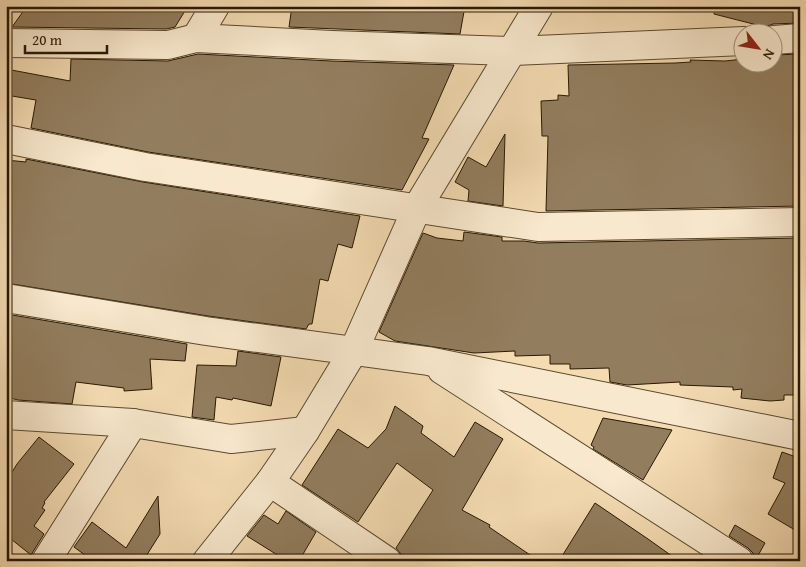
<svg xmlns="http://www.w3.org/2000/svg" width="806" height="567" viewBox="0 0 806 567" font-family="'Gentium Book Plus',serif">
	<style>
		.building { fill: #927d5e; stroke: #281802 }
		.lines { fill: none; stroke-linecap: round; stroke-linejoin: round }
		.minor-casing { stroke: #5b492e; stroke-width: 30 }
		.minor { stroke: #f8e8cd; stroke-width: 28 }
	</style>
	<rect width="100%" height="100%" fill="#f4dbb2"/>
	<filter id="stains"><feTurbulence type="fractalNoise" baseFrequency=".004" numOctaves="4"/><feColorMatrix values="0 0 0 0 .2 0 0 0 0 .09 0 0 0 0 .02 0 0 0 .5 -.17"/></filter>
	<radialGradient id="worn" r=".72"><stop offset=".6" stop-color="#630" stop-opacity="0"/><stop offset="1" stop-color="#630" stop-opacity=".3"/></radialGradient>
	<g class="building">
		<polygon points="27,6 188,6 175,27 166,29 12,27"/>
		<polygon points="292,6 465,6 460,34 289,27"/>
		<polygon points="715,6 800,6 800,23 773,24 765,27 714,14"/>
		<polygon points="198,54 331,61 454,65 422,138 429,139 402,190 148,152 31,128 36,100 6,95 6,69 70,81 71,59 168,61"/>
		<polygon points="800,54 800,206 546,211 548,136 542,136 541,101 558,100 558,95 569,96 568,65 675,63 691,62 690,60 725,61 744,59 744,62 774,62 774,55"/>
		<polygon points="505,134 503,206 468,201 469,190 455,182 468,157 486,167"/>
		<polygon points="26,159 143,182 360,216 352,248 338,244 328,281 320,279 312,324 309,324 306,329 208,316 6,283 6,160 26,162"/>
		<polygon points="464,232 502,237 502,241 524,241 538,243 800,238 800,395 784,395 784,400 770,401 741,398 742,389 733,390 733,387 680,385 680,382 627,385 610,382 609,368 570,369 570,364 550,364 550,355 515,356 515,351 474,353 395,341 379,332 423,233 437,238 463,241"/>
		<polygon points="6,314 187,344 185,361 150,359 152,389 124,391 124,388 76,382 72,404 18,400 6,397"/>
		<polygon points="238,351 281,357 271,406 233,398 232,400 216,397 214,420 192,417 197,365 236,366"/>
		<polygon points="395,406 423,426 421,433 454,457 475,422 503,439 462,510 490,525 489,527 539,561 406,561 402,558 401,554 396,548 433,490 397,463 358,522 302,485 338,429 368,448 386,429"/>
		<polygon points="603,418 672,430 643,480 593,449 594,447 591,445"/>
		<polygon points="39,437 74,464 44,502 45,503 42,508 45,510 34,526 44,534 31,555 6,535 6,482 17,464"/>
		<polygon points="782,452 799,458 800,456 800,533 768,514 785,483 773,478"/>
		<polygon points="158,496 160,534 143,561 93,561 74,547 92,522 126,548"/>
		<polygon points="595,503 648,539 679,561 559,561"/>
		<polygon points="286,511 316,532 299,561 287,561 247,536 264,515 278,524"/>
		<polygon points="735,525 765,543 755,561 753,553 748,548 729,536"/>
	</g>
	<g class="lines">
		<defs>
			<g id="minor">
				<polyline points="196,38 215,6"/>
				<polyline points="774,40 800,38"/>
				<polyline points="6,43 168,45 196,38 332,45 513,51 744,41"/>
				<polyline points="6,139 145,167 538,227 800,222"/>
				<polyline points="6,298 206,331 428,361 800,436"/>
				<polyline points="442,370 739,561"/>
				<polyline points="6,415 133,423 231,439 305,431"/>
				<polyline points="270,482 387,561"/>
				<polyline points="46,561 133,423"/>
				<polyline points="207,561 270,482 305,431 354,350 417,208 539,6"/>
			</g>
		</defs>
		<use href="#minor" class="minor-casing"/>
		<use href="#minor" class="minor"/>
	</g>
	<rect width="806" height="567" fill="none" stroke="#f4dbb2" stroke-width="25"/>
	<rect x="8" y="8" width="791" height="552" fill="none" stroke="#281802" stroke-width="2.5"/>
	<rect x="12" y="12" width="781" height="542" fill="none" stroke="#281802"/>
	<g transform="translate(758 48) rotate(121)"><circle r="24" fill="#f8e8cd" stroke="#a5957c"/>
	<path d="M0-4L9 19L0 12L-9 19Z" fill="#8f2418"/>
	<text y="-8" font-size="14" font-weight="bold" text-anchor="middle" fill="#281802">N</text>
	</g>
	<path d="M25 45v8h82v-8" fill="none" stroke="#281802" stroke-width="2.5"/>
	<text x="32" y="45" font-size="15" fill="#281802" stroke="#f8e8cd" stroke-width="4" paint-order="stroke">20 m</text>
	<rect width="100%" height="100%" filter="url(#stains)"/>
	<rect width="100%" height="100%" fill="url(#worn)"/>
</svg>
